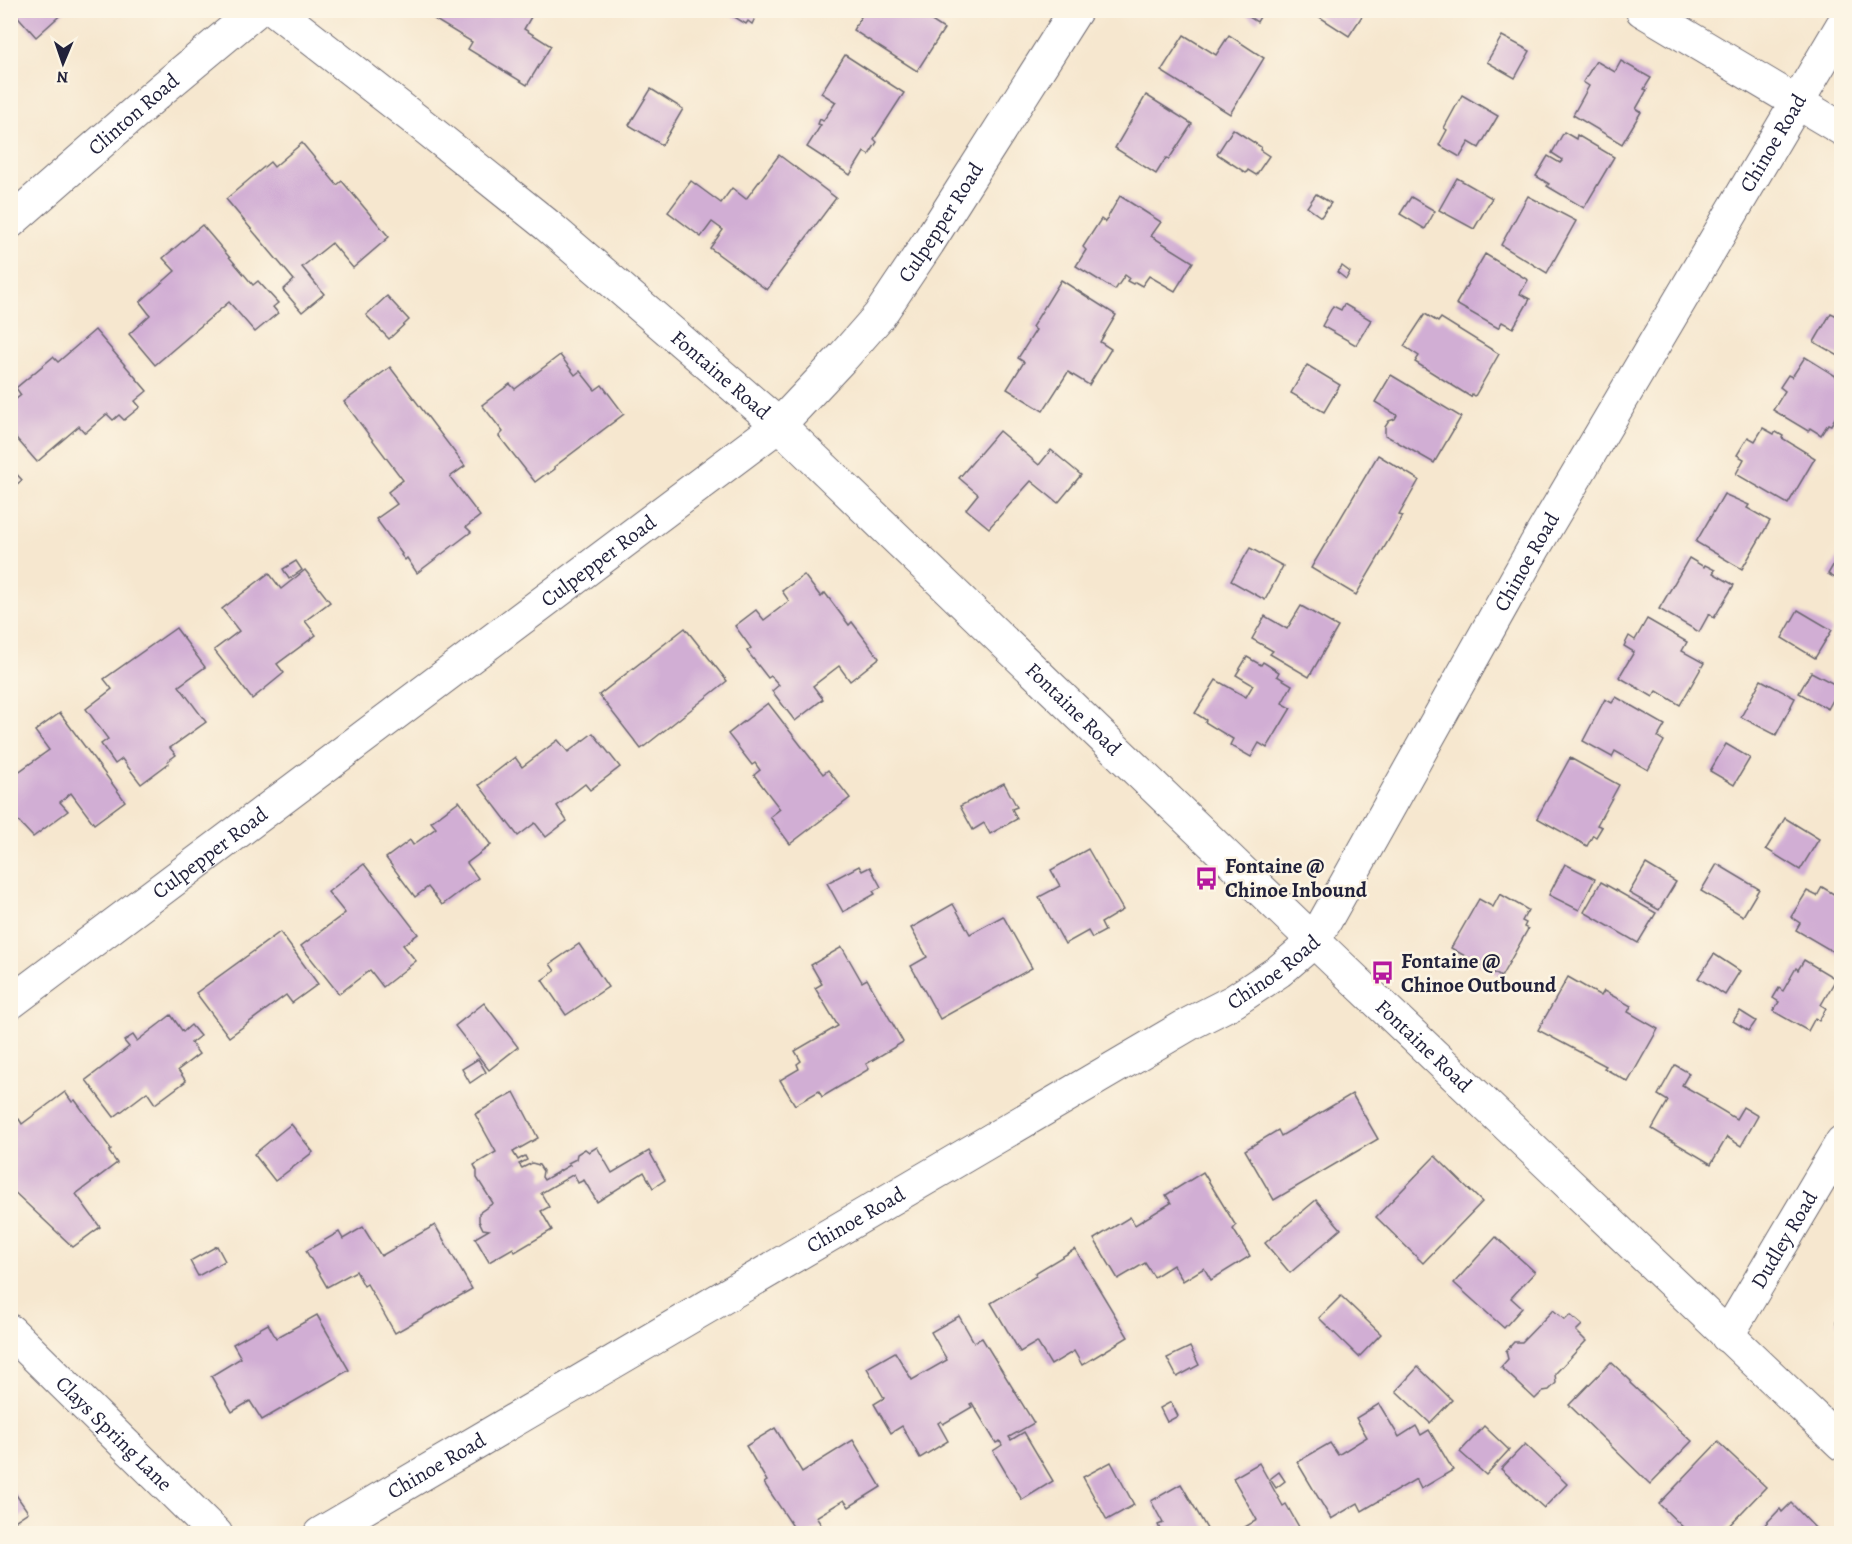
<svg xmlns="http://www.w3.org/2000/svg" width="1852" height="1544" viewBox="0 0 1852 1544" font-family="Alegreya,serif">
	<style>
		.building { fill: #d1aed4 }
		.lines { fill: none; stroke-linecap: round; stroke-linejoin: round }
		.minor-casing { stroke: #6c676f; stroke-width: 35 }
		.minor { stroke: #fff; stroke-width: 33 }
		.labels { text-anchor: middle; stroke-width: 5; stroke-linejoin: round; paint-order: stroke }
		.street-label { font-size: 21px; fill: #22223b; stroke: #fcf5e5 }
		.poi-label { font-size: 21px; font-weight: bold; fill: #22223b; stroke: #fcf5e5; text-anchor: start }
	</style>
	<rect width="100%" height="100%" fill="#fcf5e5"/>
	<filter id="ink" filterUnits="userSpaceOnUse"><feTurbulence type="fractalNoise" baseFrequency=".0167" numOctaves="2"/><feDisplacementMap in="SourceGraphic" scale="12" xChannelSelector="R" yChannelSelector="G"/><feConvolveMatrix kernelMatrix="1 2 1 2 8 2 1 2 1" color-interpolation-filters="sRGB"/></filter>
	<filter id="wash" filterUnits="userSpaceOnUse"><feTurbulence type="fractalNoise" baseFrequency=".008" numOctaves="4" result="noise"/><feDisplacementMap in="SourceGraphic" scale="24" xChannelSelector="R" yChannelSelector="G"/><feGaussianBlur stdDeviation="1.35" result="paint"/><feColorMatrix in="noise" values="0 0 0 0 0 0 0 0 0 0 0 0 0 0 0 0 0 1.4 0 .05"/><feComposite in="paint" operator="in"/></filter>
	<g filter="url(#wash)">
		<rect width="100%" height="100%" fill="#f6e7cf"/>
		<g id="blocks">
			<g class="building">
				<polygon points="12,10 66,10 36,37"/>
				<polygon points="432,10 535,10 524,29 551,46 527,85 468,49 472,42 429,16"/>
				<polygon points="723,10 759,10 752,24 748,21 746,24"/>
				<polygon points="865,10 915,10 944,29 917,71 853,30"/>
				<polygon points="1238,10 1264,10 1257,22"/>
				<polygon points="1321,10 1366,10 1349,36 1318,16"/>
				<polygon points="1184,35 1216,55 1229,35 1264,58 1230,114 1161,71"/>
				<polygon points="1502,36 1530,51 1515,78 1487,62"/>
				<polygon points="845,55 904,93 874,139 877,142 869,155 864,152 850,175 807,147 821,125 818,124 820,119 823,121 836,102 821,93"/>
				<polygon points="1596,61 1615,72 1621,61 1651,78 1644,89 1647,90 1636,109 1641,112 1622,144 1573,115 1589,86 1583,82"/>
				<polygon points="651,89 683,109 662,145 629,125"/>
				<polygon points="1146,95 1192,124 1169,159 1166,158 1156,174 1115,148"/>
				<polygon points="1462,95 1498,116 1479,148 1469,142 1460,157 1439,145 1447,130 1444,128"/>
				<polygon points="1233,129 1261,147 1260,150 1269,156 1256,175 1248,170 1246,173 1217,154"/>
				<polygon points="1564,132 1576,139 1577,135 1614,157 1584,208 1547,186 1549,184 1536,176 1548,156 1560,163 1563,160 1552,153"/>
				<polygon points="302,143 337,185 342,181 389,237 353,268 332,243 302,267 324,294 302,312 283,290 294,280 226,199 270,162 274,167"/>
				<polygon points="779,155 836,198 767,290 710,248 723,230 712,222 701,237 668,212 691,181 721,203 732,188 746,199"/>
				<polygon points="1457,178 1492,198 1474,229 1439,210"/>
				<polygon points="1316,194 1331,203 1321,217 1307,207"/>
				<polygon points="1120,196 1161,222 1151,236 1193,262 1175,291 1149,276 1142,286 1135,282 1133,284 1127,281 1129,278 1125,275 1115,290 1076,266 1086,250 1083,247 1101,219 1105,222"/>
				<polygon points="1528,196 1576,221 1547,273 1501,245"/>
				<polygon points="1411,197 1435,211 1425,229 1400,214"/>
				<polygon points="202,225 253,285 258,281 278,303 273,307 278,313 255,332 229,302 155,365 129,334 150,315 140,302 175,271 163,258"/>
				<polygon points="1485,254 1528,280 1520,294 1530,299 1513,328 1502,322 1498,328 1456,304"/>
				<polygon points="1342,266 1350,272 1346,279 1337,272"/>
				<polygon points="1061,280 1116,315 1100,342 1111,349 1089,385 1068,372 1043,411 1007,389 1024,362 1018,358 1036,330 1032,327"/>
				<polygon points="387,296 409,320 389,339 366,315"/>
				<polygon points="1344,304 1371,320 1356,345 1322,326 1333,306 1341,310"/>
				<polygon points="1842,308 1842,358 1814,342 1831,313 1837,316"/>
				<polygon points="1425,314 1438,322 1441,318 1499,354 1475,396 1472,394 1471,397 1415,362 1419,356 1404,346"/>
				<polygon points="95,330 147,391 135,401 140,407 124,420 119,415 113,420 107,414 85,433 79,426 37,462 10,431 10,404 21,395 16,388 53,357 58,362"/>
				<polygon points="560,355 575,375 580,371 595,390 602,385 624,414 554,467 555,469 548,474 547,473 535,482 499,436 503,432 482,405 510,384 515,389"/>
				<polygon points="1805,357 1842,380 1842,406 1831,425 1828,424 1821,435 1810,428 1808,431 1773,410 1785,391 1780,387 1788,375 1792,377"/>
				<polygon points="1307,365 1340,385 1324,412 1291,393"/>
				<polygon points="390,367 465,466 450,477 480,516 466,527 471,532 417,573 407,558 405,560 401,555 402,554 376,519 397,504 388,492 403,480 344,402"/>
				<polygon points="1391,375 1461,417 1434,463 1385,435 1385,427 1389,421 1395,419 1397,415 1375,402"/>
				<polygon points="1763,428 1774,434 1776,432 1783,436 1782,438 1815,458 1788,504 1736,474 1744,459 1737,455 1748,437 1755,441"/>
				<polygon points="999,431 1039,465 1051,450 1081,475 1058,503 1031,481 989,528 966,509 978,494 959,478"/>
				<polygon points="1378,455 1419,480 1399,515 1403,516 1356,595 1311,568"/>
				<polygon points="10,467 22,480 10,490"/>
				<polygon points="1724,494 1749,505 1747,508 1770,521 1742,569 1696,542"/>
				<polygon points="1250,548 1283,566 1265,600 1231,581"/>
				<polygon points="1842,550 1842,582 1828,574"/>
				<polygon points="1689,558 1704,567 1705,565 1715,570 1713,573 1734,585 1714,618 1709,614 1699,632 1659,609"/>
				<polygon points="296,561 302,570 289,579 283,569"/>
				<polygon points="305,570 330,602 305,621 316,635 277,664 284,673 252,699 214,650 239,631 222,609 269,573 281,589"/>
				<polygon points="804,575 821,597 825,593 849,625 852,622 879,658 850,681 839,666 813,686 823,699 795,721 772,691 779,685 771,676 768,678 747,651 751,648 735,626 756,610 764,620 789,601 782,591"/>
				<polygon points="1301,606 1338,627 1309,677 1270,654 1273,651 1252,639 1265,616 1287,629"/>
				<polygon points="1798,610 1832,630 1815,658 1782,638"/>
				<polygon points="1647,619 1687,642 1682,651 1704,663 1680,705 1657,691 1653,697 1619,677 1634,652 1624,646 1629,636 1635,640"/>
				<polygon points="176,628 205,667 179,686 206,722 170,748 176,755 168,761 169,763 141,784 122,759 115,764 101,744 108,739 86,709 112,689 104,679"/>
				<polygon points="685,628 727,681 641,749 599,695"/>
				<polygon points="1247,657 1261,665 1263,662 1279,672 1277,676 1292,685 1282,703 1291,708 1267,748 1259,743 1251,757 1230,745 1233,739 1205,722 1206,720 1195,713 1216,680 1246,697 1253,685 1236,675"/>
				<polygon points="1811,672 1840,687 1828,709 1799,693"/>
				<polygon points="1761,680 1795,698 1776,735 1741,717"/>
				<polygon points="1616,697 1665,725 1658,737 1664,741 1648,770 1615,751 1612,757 1583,741 1605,699 1612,703"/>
				<polygon points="768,703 823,774 828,770 850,798 790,844 770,817 780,809 754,775 760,770 755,763 752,765 728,734"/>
				<polygon points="60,713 125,801 94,824 71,793 60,802 68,811 33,837 10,812 10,778 49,750 35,731"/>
				<polygon points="593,733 620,767 590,790 585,784 557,806 567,821 546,837 535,823 518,836 479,785 515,757 522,767 558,740 568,752"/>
				<polygon points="1726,744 1750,758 1734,785 1710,771"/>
				<polygon points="1570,758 1619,785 1597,825 1602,827 1596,837 1593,835 1587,846 1537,818"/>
				<polygon points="1004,783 1017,807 1012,809 1017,819 990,834 984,823 973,830 960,806"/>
				<polygon points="459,801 491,845 467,863 478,878 442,905 428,887 415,897 386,858 410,840 413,845 436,828 431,822"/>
				<polygon points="1785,818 1819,839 1800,870 1766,849"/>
				<polygon points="1088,849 1123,910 1101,923 1105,931 1092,938 1088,931 1065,944 1039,897 1060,886 1051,870"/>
				<polygon points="364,864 418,934 403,945 416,961 383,987 370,970 339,994 301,946 345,913 328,892"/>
				<polygon points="1565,864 1595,879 1579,910 1549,895"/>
				<polygon points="1646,864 1676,882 1659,910 1629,893"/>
				<polygon points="1717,864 1759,889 1743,916 1701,891"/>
				<polygon points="859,866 862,871 870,867 881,887 873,891 875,894 843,912 827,883"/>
				<polygon points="1601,882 1656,913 1638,943 1584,912"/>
				<polygon points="1822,887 1842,899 1842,957 1796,930 1800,923 1791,917 1807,891 1817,896"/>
				<polygon points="1500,894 1528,910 1522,921 1526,923 1524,927 1528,929 1501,977 1451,948 1479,899 1493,907"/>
				<polygon points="953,904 970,934 1003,916 1032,968 940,1019 911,966 927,957 911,928"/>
				<polygon points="280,932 318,984 292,1003 286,995 229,1037 196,993"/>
				<polygon points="579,944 608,987 566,1015 542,980 555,971 550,964"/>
				<polygon points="842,947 862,982 867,979 903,1042 866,1064 869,1069 822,1097 819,1091 795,1105 780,1080 799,1069 797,1064 801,1061 795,1051 838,1026 815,988 822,984 811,965"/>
				<polygon points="1714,954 1740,971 1725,995 1698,978"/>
				<polygon points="1804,960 1836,979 1821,1005 1826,1008 1819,1021 1815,1018 1808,1031 1773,1011 1779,1002 1773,998 1779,988 1783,991 1796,968 1798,970"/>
				<polygon points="1568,977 1601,996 1604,991 1631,1006 1628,1012 1658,1029 1628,1082 1604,1068 1606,1066 1538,1030"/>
				<polygon points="484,1003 518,1047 489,1070 455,1026"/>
				<polygon points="1740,1011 1756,1021 1749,1031 1733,1021"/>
				<polygon points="171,1015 183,1032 191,1025 200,1036 191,1043 199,1054 178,1070 186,1081 155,1104 147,1092 114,1117 86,1080 129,1047 124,1041 133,1035 137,1041"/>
				<polygon points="478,1059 486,1072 470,1083 462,1069"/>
				<polygon points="1675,1065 1689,1073 1682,1085 1707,1099 1706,1101 1736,1119 1743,1107 1758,1116 1741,1146 1727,1137 1711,1164 1652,1129 1668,1101 1658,1095"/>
				<polygon points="65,1092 72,1102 75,1100 111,1149 109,1152 117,1163 76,1194 100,1227 73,1247 10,1188 10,1126 19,1119 22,1124"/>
				<polygon points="514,1092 538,1138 513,1152 518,1160 525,1156 527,1160 519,1164 522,1168 532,1163 539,1165 543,1171 542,1177 544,1180 570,1165 568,1163 576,1159 577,1154 585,1149 589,1152 597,1147 612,1173 649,1151 665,1180 653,1188 644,1172 597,1202 584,1180 578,1183 574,1174 541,1193 549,1207 541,1211 552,1230 515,1252 513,1248 489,1262 475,1238 489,1230 483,1229 479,1221 479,1213 493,1203 477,1178 477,1171 474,1165 496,1152 475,1114"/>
				<polygon points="1352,1094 1378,1139 1274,1200 1245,1150 1278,1130 1281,1136"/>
				<polygon points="291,1124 313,1152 275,1181 254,1154"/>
				<polygon points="1435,1156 1482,1202 1423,1263 1376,1217"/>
				<polygon points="1203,1172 1236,1226 1233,1229 1250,1256 1211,1280 1204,1268 1183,1281 1173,1265 1154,1277 1145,1263 1118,1279 1094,1239 1130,1217 1135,1225 1171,1203 1166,1195"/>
				<polygon points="1316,1200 1341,1229 1290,1273 1265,1243"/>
				<polygon points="435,1225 472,1289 395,1333 367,1284 364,1286 356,1271 327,1287 306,1251 339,1232 343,1239 363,1227 381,1256"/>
				<polygon points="1496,1237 1535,1272 1511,1298 1522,1308 1504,1328 1454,1283"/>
				<polygon points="217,1246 225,1261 198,1276 190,1261"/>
				<polygon points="1075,1249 1128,1337 1082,1365 1074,1351 1051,1365 1037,1342 1020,1352 991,1303 1036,1276 1035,1273"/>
				<polygon points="1341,1296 1381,1334 1359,1357 1319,1318"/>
				<polygon points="1553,1310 1565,1320 1570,1315 1582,1325 1576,1331 1586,1341 1555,1374 1556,1383 1549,1390 1543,1391 1535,1399 1501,1367 1508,1359 1506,1351 1514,1342 1522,1342"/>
				<polygon points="1842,1313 1842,1326 1836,1322"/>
				<polygon points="317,1315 349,1370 262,1420 250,1401 232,1412 211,1376 241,1358 233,1344 268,1324 276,1338"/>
				<polygon points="959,1316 974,1342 982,1338 1034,1423 1009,1437 1011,1440 1024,1432 1053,1481 1022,1500 993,1451 1002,1445 1000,1441 996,1443 972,1403 970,1404 972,1407 943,1424 941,1421 938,1423 948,1441 920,1458 902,1426 891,1433 874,1404 884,1398 867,1368 895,1352 912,1380 947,1360 931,1332"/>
				<polygon points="1190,1347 1199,1365 1177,1377 1167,1358"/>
				<polygon points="1611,1362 1631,1381 1630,1383 1692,1441 1650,1484 1569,1405"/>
				<polygon points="1418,1367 1452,1400 1430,1423 1396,1391"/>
				<polygon points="1171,1402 1178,1416 1167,1422 1160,1408"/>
				<polygon points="1379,1404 1399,1437 1416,1426 1421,1435 1429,1430 1453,1470 1421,1489 1416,1479 1362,1511 1358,1503 1331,1519 1297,1462 1330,1443 1338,1455 1367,1437 1356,1418"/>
				<polygon points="1484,1426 1509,1450 1486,1475 1460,1452"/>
				<polygon points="775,1428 802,1472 853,1440 881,1487 849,1507 844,1500 816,1517 822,1526 809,1534 798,1534 764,1483 767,1481 746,1446"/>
				<polygon points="1718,1442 1766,1487 1721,1534 1690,1534 1659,1504"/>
				<polygon points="1525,1444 1567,1484 1544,1508 1501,1469"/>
				<polygon points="1111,1462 1134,1505 1107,1520 1083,1477"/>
				<polygon points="1259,1463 1283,1506 1286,1504 1303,1534 1233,1534 1257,1520 1233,1478"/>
				<polygon points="1279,1472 1285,1481 1276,1488 1270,1479"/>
				<polygon points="1181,1484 1210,1534 1162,1534 1158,1525 1163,1523 1151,1501"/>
				<polygon points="10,1486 28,1512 10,1524"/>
				<polygon points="1791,1503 1821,1534 1756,1534 1780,1509 1782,1512"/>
				<polygon points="606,1526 610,1534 593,1534"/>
			</g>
		</g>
	</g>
	<g filter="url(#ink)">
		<use href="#blocks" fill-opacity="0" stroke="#6c676f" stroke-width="1.5"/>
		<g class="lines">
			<defs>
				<g id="minor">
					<path id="s1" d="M275 10 421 124 547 225 779 425 1314 941 1842 1444"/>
					<polyline points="1642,10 1842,129"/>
					<path id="s2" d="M10 222 162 89 257 10"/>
					<path id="s3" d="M10 1003 779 425 843 357 879 316 928 243 1076 10"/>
					<path id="s4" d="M10 1331 216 1534"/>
					<path id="s5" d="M1727 1336 1842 1142"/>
					<path id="s6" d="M320 1534 1189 1024 1234 1001 1279 971 1314 941 1535 546 1842 26"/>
				</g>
			</defs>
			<use href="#minor" class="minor-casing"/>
			<use href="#minor" class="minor"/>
		</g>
	</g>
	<defs>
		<symbol id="bus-bare" viewBox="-9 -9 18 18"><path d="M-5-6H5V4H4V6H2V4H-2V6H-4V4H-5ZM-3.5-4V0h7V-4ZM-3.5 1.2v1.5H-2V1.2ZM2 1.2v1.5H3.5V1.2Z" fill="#b5179e" stroke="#fcf5e5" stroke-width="2.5" paint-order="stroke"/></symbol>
	</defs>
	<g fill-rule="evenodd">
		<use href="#bus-bare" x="1190" y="862" width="33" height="33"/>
		<use href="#bus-bare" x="1366" y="956" width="33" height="33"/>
	</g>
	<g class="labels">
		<g class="street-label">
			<text dy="7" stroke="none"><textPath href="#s2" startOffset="164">Clinton Road</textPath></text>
			<text dy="7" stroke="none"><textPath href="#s6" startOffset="2079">Chinoe Road</textPath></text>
			<text dy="7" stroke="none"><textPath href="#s3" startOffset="1222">Culpepper Road</textPath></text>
			<text dy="7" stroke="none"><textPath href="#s1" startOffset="576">Fontaine Road</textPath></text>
			<text dy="7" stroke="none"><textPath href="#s3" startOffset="736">Culpepper Road</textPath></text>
			<text dy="7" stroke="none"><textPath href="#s6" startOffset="1593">Chinoe Road</textPath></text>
			<text dy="7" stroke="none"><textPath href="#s1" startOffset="1062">Fontaine Road</textPath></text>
			<text dy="7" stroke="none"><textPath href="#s3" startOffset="250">Culpepper Road</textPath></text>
			<text dy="7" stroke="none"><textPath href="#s6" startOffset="1107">Chinoe Road</textPath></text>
			<text dy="7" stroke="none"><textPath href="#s1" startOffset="1548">Fontaine Road</textPath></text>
			<text dy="7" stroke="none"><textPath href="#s6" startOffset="621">Chinoe Road</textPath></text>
			<text dy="7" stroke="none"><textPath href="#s5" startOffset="112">Dudley Road</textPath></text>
			<text dy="7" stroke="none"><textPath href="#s4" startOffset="146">Clays Spring Lane</textPath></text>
			<text dy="7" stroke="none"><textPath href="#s6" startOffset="135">Chinoe Road</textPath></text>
		</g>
		<g class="poi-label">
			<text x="1225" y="873">Fontaine @<tspan x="1225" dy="24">Chinoe Inbound</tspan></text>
			<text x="1401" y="968">Fontaine @<tspan x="1401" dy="24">Chinoe Outbound</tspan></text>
		</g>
	</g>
	<rect width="1852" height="1544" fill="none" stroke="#fcf5e5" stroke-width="36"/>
	<g transform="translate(63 63) rotate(182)" stroke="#fcf5e5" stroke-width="4.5" paint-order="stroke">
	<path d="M0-4.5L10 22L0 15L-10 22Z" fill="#22223b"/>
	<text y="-9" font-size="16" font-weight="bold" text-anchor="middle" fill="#22223b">N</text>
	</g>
</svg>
